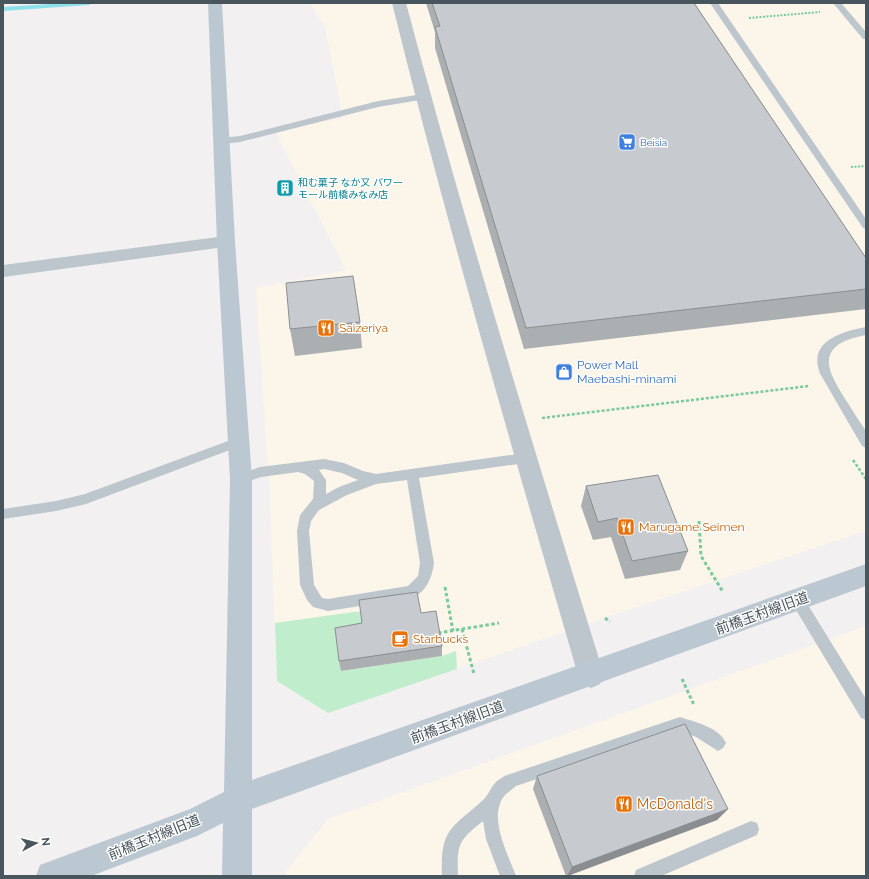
<svg xmlns="http://www.w3.org/2000/svg" width="869" height="879" viewBox="0 0 869 879" font-family="Raleway,'Noto Sans JP',sans-serif">
	<style>
		.commercial { fill: #fcf5ea }
		.green { fill: #c0eecc }
		.lines { fill: none; stroke-linecap: round; stroke-linejoin: round }
		.stream { fill: #8ee1ea; fill-rule: evenodd }
		.path-far2 { stroke: #79cb99; stroke-width: 2; stroke-dasharray: 2 1.5; stroke-linecap: butt }
		.path-far1 { stroke: #79cb99; stroke-width: 2.5; stroke-dasharray: 3 2; stroke-linecap: butt }
		.path { stroke: #79cb99; stroke-width: 3; stroke-dasharray: 3.5 2.5; stroke-linecap: butt }
		.lane { fill: #bcc6cc; fill-rule: evenodd }
		.street { fill: #bcc6cc; fill-rule: evenodd }
		.secondary { fill: #bcc8d1; fill-rule: evenodd }
		.wall { fill: #abafb2 }
		.shaded-wall { fill: #8b8e91 }
		.building { fill: #c7cbcf; stroke: #8b8e91 }
		.labels { text-anchor: middle; stroke-width: 3; stroke-linejoin: round; paint-order: stroke }
		.far-shop-label { font-size: 10px; fill: #366cbe; stroke: #fff; text-anchor: start }
		.far-culture-label { font-size: 10px; fill: #0d838f; stroke: #fff; text-anchor: start }
		.food-label { font-size: 12px; fill: #c56008; stroke: #fff; text-anchor: start }
		.shop-label { font-size: 12px; fill: #366cbe; stroke: #fff; text-anchor: start }
		.near-street-label { font-size: 14px; fill: #48555d; stroke: #fff }
		.near-food-label { font-size: 14px; fill: #c56008; stroke: #fff; text-anchor: start }
	</style>
	<rect width="100%" height="100%" fill="#f2f0f0"/>
	<g class="commercial">
		<polygon points="310,3 866,3 866,531 622,612 328,713 277,681 269,485 256,288 346,270 275,131 343,118 325,27"/>
		<polygon points="866,626 866,876 286,876 286,871 328,819"/>
	</g>
	<polygon class="green" points="361,611 364,634 341,671 442,656 456,651 457,669 328,713 277,681 275,623"/>
	<g class="lines">
		<polygon class="stream" points="65,3 92,3 89,5 3,11 3,7"/>
		<g class="path-far2">
			<polyline points="749,18 820,12"/>
			<polyline points="851,167 866,166"/>
		</g>
		<g class="path-far1">
			<polyline points="542,418 809,386"/>
			<polyline points="853,460 866,479"/>
		</g>
		<g class="path">
			<polyline points="699,521 701,556 723,592"/>
			<polyline points="445,587 453,631"/>
			<polyline points="605,618 610,622"/>
			<polyline points="462,629 474,674"/>
			<polyline points="438,633 499,623"/>
			<polyline points="682,679 694,705"/>
		</g>
		<g class="lane">
			<polygon points="710,3 718,3 866,219 866,229 863,228"/>
			<polygon points="833,3 841,3 866,32 866,39 863,39"/>
			<polygon points="423,94 427,97 426,99 378,107 240,142 221,144 217,141 221,138 240,136 378,101"/>
			<path d="M866 327V335C801 347 837 383 858 419 860 423 865 428 866 432 867 437 866 443 866 448L862 446 822 377C805 343 839 332 866 327Z"/>
			<polygon points="239,437 243,439 245,442 243,445 86,504 56,511 3,519 3,509 56,501 85,494"/>
			<path d="M525 453 529 455 531 458 529 461 525 463 419 478 434 563C432 578 426 593 411 598L328 611 313 607 307 600 300 585 297 531 300 515 313 499 314 481 305 474 298 472 261 477 241 484 237 483 235 479 237 475 260 467 324 459 344 463 363 471 376 474ZM324 469 342 473 358 480 339 487 326 494V480L319 470ZM407 480 420 563 418 576 408 586 328 599 322 598 314 585 309 531 311 521 319 510 347 495 376 484Z"/>
			<polygon points="798,595 803,597 866,699 866,720 861,718 793,605 791,601 793,597"/>
			<path d="M680 717C695 722 719 727 726 743L723 748 718 751 696 737 680 731 516 786C510 791 502 796 500 804 492 825 509 857 516 876H500L486 839 483 821C458 841 457 844 458 876H442C440 827 452 829 484 799 489 794 491 787 496 782 499 779 503 777 507 775Z"/>
			<polygon points="751,821 757,823 759,829 757,835 661,876 634,876 636,870"/>
		</g>
		<g class="street">
			<path d="M392 3H406C466 229 535 452 604 675L600 684 591 688 582 684 578 675C513 452 448 229 392 3Z"/>
			<polygon points="226,236 232,238 235,242 232,246 3,277 3,265"/>
		</g>
		<polygon class="secondary" points="208,3 222,3 235,242 252,479 252,780 866,564 866,586 252,809 252,876 222,876 223,823 197,836 91,876 36,876 40,865 190,809 224,792 230,479 217,242"/>
	</g>
	<g class="wall">
		<polygon points="426,3 694,3 866,258 866,309 524,349 435,48 435,32"/>
		<polygon points="360,322 362,348 295,356 290,329"/>
		<polygon points="586,486 688,551 680,570 625,579 611,537 593,540 581,506"/>
		<polygon points="421,613 442,646 442,656 341,671 339,661 362,623"/>
		<polygon points="537,776 728,809 717,820 568,876 566,876 533,789"/>
	</g>
	<polygon class="shaded-wall" points="728,809 717,820 567,876 572,867"/>
	<g class="building">
		<polygon points="432,3 694,3 866,258 866,289 526,328 435,27 440,26"/>
		<polygon points="353,276 360,322 290,329 286,283"/>
		<polygon points="658,475 688,551 632,561 617,518 598,522 586,486"/>
		<polygon points="417,592 421,613 436,611 442,646 339,661 335,628 362,623 359,600"/>
		<polygon points="685,724 728,809 572,867 537,776"/>
	</g>
	<defs>
		<symbol id="supermarket-square" viewBox="-11 -11 22 22"><rect x="-9" y="-9" width="18" height="18" rx="4" fill="#3f7fe0" stroke="#fff"/><path d="M-6-5.5h2.5l.6 2H6L4.5 2H-2.5L-4.4-4H-6ZM-1.5 3.2a1.3 1.3 0 1 0 .1 0ZM3 3.2a1.3 1.3 0 1 0 .1 0Z" fill="#fff"/></symbol>
		<symbol id="building-square" viewBox="-11 -11 22 22"><rect x="-9" y="-9" width="18" height="18" rx="4" fill="#0f9aa8" stroke="#fff"/><path d="M-4-6H4V6H1V3H-1V6H-4ZM-2.5-4.3h1.7v1.8h-1.7ZM.8-4.3h1.7v1.8H.8ZM-2.5-1h1.7V.8h-1.7ZM.8-1h1.7V.8H.8Z" fill="#fff"/></symbol>
		<symbol id="restaurant-square" viewBox="-11 -11 22 22"><rect x="-9" y="-9" width="18" height="18" rx="4" fill="#e8710a" stroke="#fff"/><path d="M-5-6h1v4h1v-4h1v4h1v-4h1v5L-1.5 .5V6h-2V.5L-5-1ZM5-6V6H3V1.5H1.5Q1.5-4 5-6Z" fill="#fff"/></symbol>
		<symbol id="shop-square" viewBox="-11 -11 22 22"><rect x="-9" y="-9" width="18" height="18" rx="4" fill="#3f7fe0" stroke="#fff"/><path d="M-5-2.5h2.3a2.7 3.5 0 0 1 5.4 0H5L5.5 6h-11ZM-1.5-2.5h3a1.5 2.3 0 0 0-3 0Z" fill="#fff"/></symbol>
		<symbol id="cafe-square" viewBox="-11 -11 22 22"><rect x="-9" y="-9" width="18" height="18" rx="4" fill="#e8710a" stroke="#fff"/><path d="M-5.5-4.5H6V0H3Q3 3.5 0 3.5H-2.5Q-5.5 3.5-5.5 0ZM3-3.2v2h1.7v-2ZM-6 4.5H4V6H-6Z" fill="#fff"/></symbol>
	</defs>
	<g fill-rule="evenodd">
		<use href="#supermarket-square" x="617" y="132" width="20" height="20"/>
		<use href="#building-square" x="275" y="178" width="20" height="20"/>
		<use href="#restaurant-square" x="316" y="318" width="20" height="20"/>
		<use href="#shop-square" x="554" y="362" width="20" height="20"/>
		<use href="#restaurant-square" x="616" y="517" width="20" height="20"/>
		<use href="#cafe-square" x="390" y="629" width="20" height="20"/>
		<use href="#restaurant-square" x="614" y="794" width="20" height="20"/>
	</g>
	<g class="labels">
		<g class="far-shop-label">
			<text x="640" y="146">Beisia</text>
		</g>
		<g class="far-culture-label">
			<text x="298" y="186">和む菓子 なか又 パワー<tspan x="298" dy="12">モール前橋みなみ店</tspan></text>
		</g>
		<g class="food-label">
			<text x="339" y="332">Saizeriya</text>
			<text x="639" y="531">Marugame Seimen</text>
			<text x="413" y="643">Starbucks</text>
		</g>
		<g class="shop-label">
			<text x="577" y="369">Power Mall<tspan x="577" dy="14">Maebashi-minami</tspan></text>
		</g>
		<g class="near-street-label">
			<text transform="translate(762 613) rotate(-20)" y="5">前橋玉村線旧道</text>
			<text transform="translate(457 722) rotate(-20)" y="5">前橋玉村線旧道</text>
			<text transform="translate(154 837) rotate(-22)" y="5">前橋玉村線旧道</text>
		</g>
		<g class="near-food-label">
			<text x="637" y="809">McDonald's</text>
		</g>
	</g>
	<rect width="869" height="879" fill="none" stroke="#48555d" stroke-width="8"/>
	<g transform="translate(36 843) rotate(83)" stroke="#ffffff" stroke-width="3" paint-order="stroke">
	<path d="M0-3L7 15L0 10L-7 15Z" fill="#48555d"/>
	<text y="-6" font-size="11" font-weight="bold" text-anchor="middle" fill="#48555d">N</text>
	</g>
</svg>
